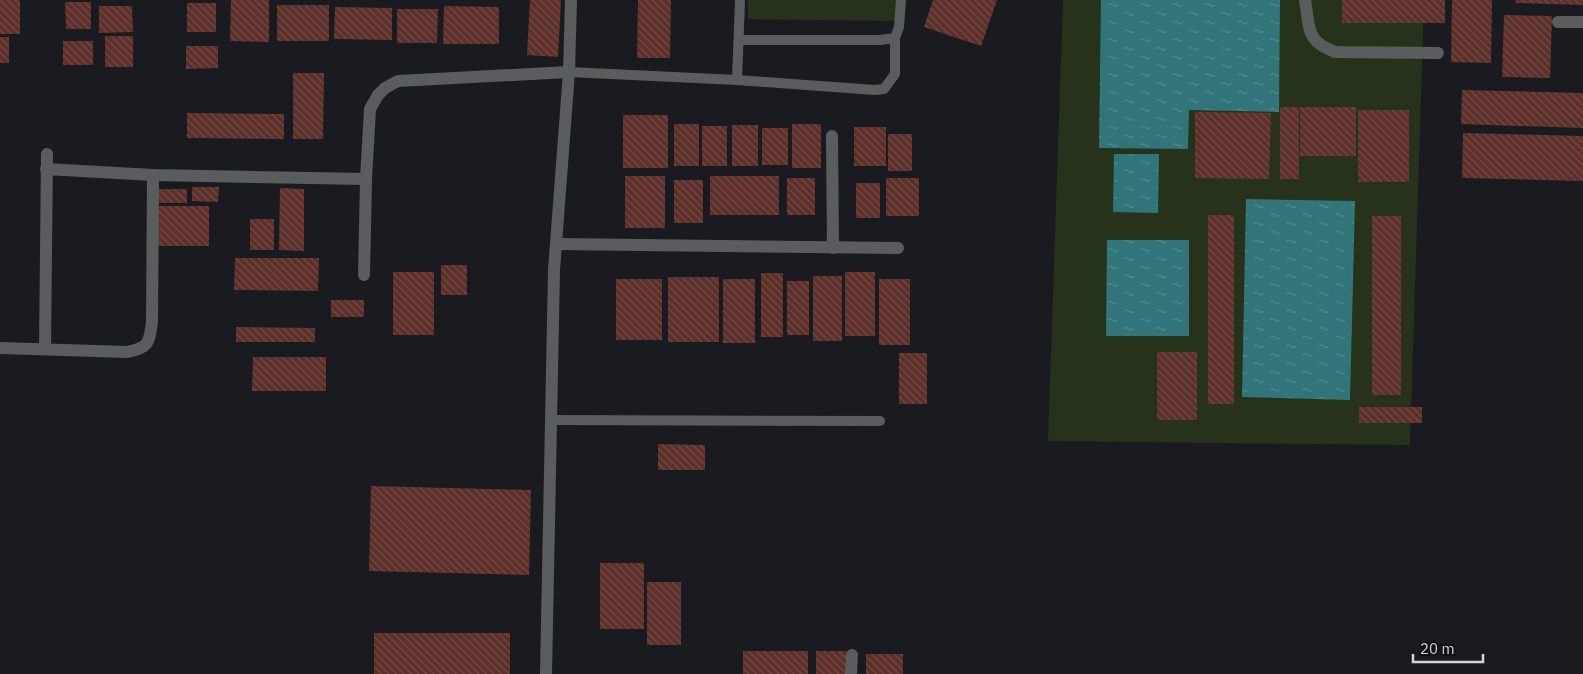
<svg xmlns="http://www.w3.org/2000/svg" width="1583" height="674" viewBox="0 0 1583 674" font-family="'IBM Plex Sans',sans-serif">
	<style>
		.green { fill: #26331a }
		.water { fill: url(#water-ripples) }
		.building { fill: url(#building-back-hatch) }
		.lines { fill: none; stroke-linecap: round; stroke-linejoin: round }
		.lane { stroke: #5a5d5d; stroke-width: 10 }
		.street { stroke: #5a5d5d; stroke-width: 12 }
	</style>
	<defs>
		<pattern id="water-ripples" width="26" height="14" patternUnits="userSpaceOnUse" patternTransform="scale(1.25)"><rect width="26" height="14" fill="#317479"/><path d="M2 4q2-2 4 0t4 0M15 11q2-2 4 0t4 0" fill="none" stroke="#588d91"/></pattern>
		<pattern id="building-back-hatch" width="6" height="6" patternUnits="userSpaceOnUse" patternTransform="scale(1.25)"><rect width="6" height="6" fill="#5d2f29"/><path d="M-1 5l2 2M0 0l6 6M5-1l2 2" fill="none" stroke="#734c47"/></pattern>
	</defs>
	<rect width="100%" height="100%" fill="#1a1b20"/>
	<g class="green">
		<polygon points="748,0 897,0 897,21 748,19"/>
		<polygon points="1063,0 1424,0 1410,445 1048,441"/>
	</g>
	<g class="water">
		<polygon points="1101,0 1280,0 1279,112 1189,110 1188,149 1099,148"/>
		<polygon points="1114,154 1159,154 1158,213 1113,212"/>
		<polygon points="1246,199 1355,201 1350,400 1242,397"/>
		<polygon points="1107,240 1189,240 1189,336 1106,336"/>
	</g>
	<g class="building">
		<rect x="0" y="0" width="20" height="34"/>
		<polygon points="231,0 269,0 269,42 230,41"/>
		<polygon points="530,0 561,0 558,57 527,55"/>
		<polygon points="638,0 671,0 670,58 637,58"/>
		<polygon points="933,0 997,0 981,46 924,27"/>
		<rect x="1342" y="0" width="103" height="23"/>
		<polygon points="1452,0 1492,0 1491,63 1451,62"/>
		<polygon points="1516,0 1583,0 1583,5 1516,3"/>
		<polygon points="65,2 91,2 91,29 66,29"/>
		<rect x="187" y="3" width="29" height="29"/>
		<rect x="277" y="5" width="52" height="36"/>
		<polygon points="99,6 132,6 133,32 99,33"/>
		<polygon points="444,6 499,7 499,44 443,44"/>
		<polygon points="335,7 392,8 392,40 334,39"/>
		<polygon points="397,9 438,9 437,43 397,43"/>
		<polygon points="1504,15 1552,16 1550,78 1502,77"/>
		<rect x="105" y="36" width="28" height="31"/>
		<rect x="0" y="37" width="9" height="26"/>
		<rect x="63" y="41" width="30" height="24"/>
		<polygon points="186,46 218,46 218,68 186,69"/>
		<polygon points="293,73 324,73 323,139 293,139"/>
		<polygon points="1462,90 1583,93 1583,128 1461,124"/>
		<rect x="1280" y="107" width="19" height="72"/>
		<rect x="1300" y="107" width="56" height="49"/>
		<rect x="1358" y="110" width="51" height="72"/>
		<polygon points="1195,112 1271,113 1269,179 1195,178"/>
		<polygon points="187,113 284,114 284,139 187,138"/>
		<rect x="623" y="115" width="45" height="53"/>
		<rect x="674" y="124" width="25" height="42"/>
		<rect x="792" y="124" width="29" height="44"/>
		<rect x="732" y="125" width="26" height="41"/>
		<rect x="702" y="126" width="25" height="40"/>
		<rect x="854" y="127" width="32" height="39"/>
		<rect x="762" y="128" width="26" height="37"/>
		<polygon points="1463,133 1583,136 1583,181 1462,178"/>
		<rect x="888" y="134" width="24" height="37"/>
		<rect x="625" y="176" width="40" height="52"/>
		<rect x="710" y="176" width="69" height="39"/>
		<rect x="787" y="178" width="28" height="37"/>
		<rect x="886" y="178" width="33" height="38"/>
		<rect x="674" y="180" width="29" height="43"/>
		<rect x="856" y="183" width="24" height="35"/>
		<polygon points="192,187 219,187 218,202 192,201"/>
		<polygon points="280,188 304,189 304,251 279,250"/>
		<rect x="157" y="189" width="30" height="14"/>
		<rect x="153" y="206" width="56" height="40"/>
		<rect x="1208" y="215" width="26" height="189"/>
		<rect x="1372" y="216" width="29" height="179"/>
		<rect x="250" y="219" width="24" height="31"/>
		<polygon points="235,258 319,258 318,291 234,290"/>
		<rect x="441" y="265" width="26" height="30"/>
		<rect x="393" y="272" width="41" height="63"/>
		<rect x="845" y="272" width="30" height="64"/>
		<rect x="761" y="273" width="22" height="64"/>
		<rect x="813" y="276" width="29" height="65"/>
		<rect x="668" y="277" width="51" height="65"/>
		<rect x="616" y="279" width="46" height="61"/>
		<rect x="723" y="279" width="32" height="64"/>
		<rect x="879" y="279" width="31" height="66"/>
		<rect x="787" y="281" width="22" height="54"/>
		<rect x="331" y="300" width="33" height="17"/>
		<polygon points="236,327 315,328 315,342 236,342"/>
		<rect x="1157" y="352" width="40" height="68"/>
		<rect x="899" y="353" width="28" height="51"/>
		<polygon points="253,357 326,357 326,391 252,391"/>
		<rect x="1359" y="407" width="63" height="16"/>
		<polygon points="658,444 705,445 705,470 658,470"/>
		<polygon points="371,486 531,490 529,575 369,571"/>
		<rect x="600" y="563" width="44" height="66"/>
		<rect x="647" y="582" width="34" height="63"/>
		<rect x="374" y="633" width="136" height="41"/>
		<rect x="743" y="651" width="65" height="23"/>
		<rect x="816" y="651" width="30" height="23"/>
		<rect x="866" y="654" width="37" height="20"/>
	</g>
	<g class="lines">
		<g class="lane">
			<polyline points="739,40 880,40 895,38 899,27 901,0"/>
			<polyline points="569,72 737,80 875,90 884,89 895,74 895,38"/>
			<polyline points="737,80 740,0"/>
			<polyline points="550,420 880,421"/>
		</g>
		<g class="street">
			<path d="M1305 0C1310 28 1305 41 1335 52L1438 53"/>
			<polyline points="1558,22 1583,22"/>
			<polyline points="832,136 833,248"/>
			<polyline points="46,169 153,175 366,179"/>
			<polyline points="557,244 898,248"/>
			<polyline points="364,275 366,179 370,109 378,95 385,88 398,81 569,72"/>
			<path d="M0 348 127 352C149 348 149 343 152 322L153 175"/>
			<polyline points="45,349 47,154"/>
			<polyline points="546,674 554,270 569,72 571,0"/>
			<polyline points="851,674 852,655"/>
		</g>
	</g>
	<path d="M1413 654v8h70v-8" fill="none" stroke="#d4d5d8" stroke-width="2.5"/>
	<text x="1420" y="654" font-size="15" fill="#d4d5d8" stroke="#111216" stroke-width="4" paint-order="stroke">20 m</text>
</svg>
